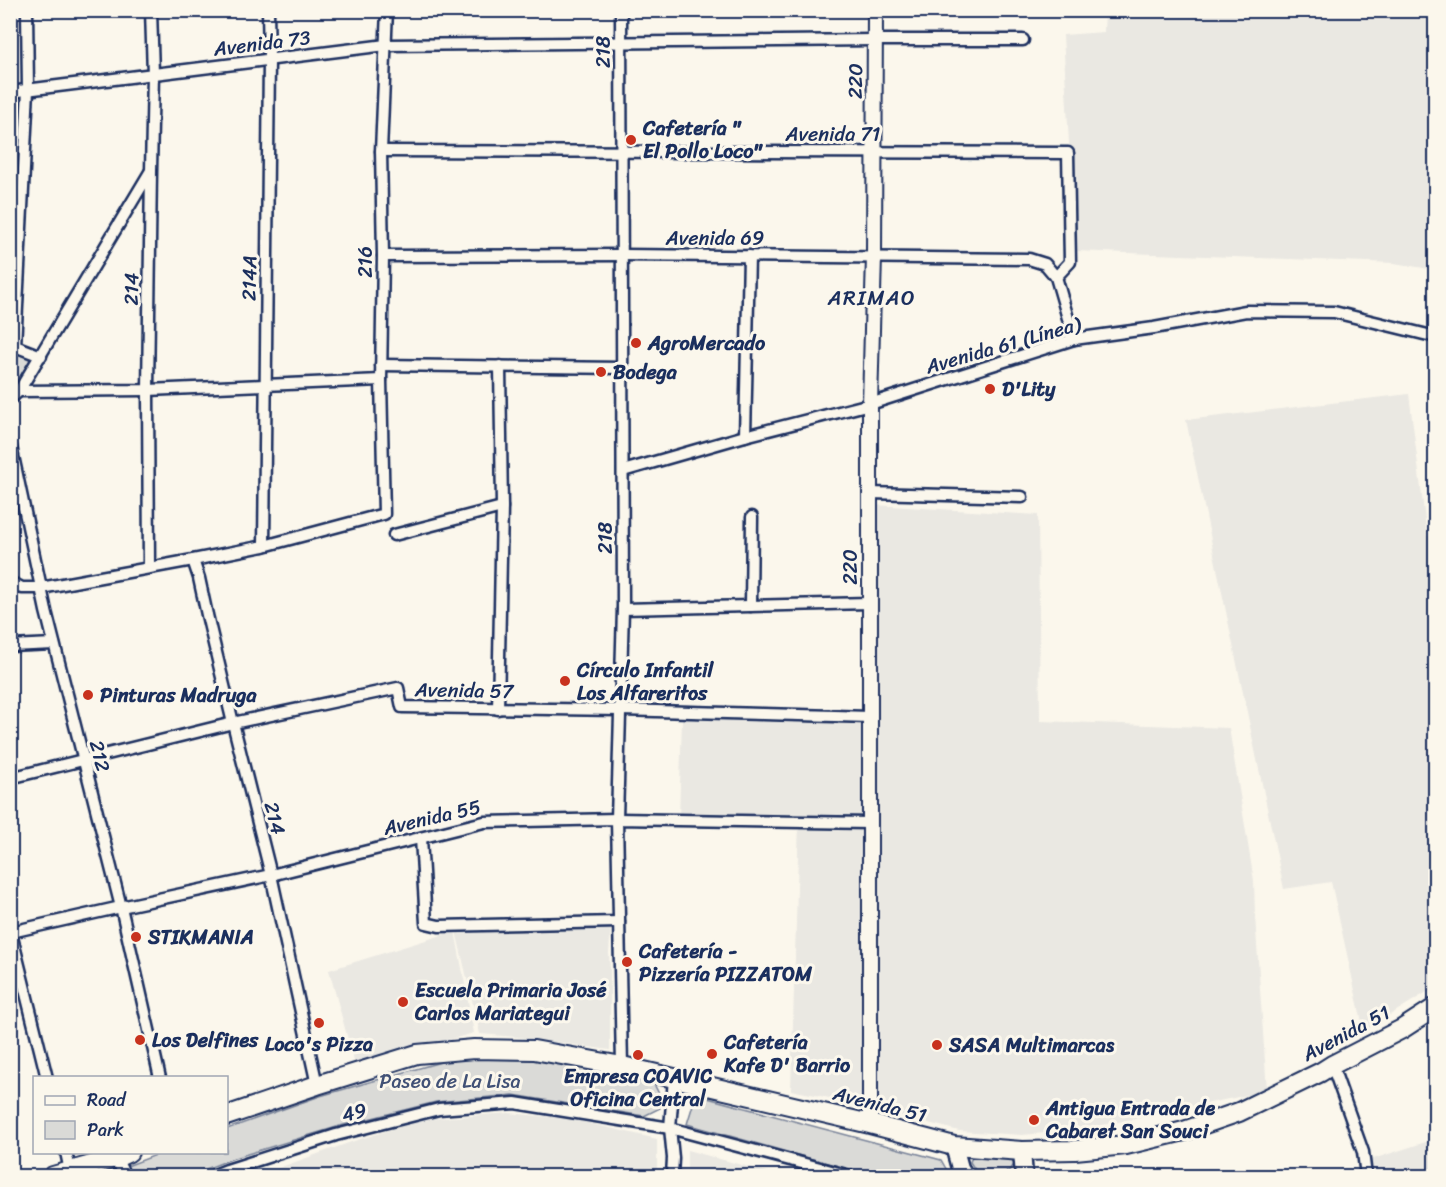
<svg xmlns="http://www.w3.org/2000/svg" width="1446" height="1187" viewBox="0 0 1446 1187" font-family="Sriracha,sans-serif">
	<style>
		.built { fill: #eae8e2 }
		.green { fill: #dadad7; stroke: #7a849a; stroke-width: 1.5 }
		.lines { fill: none; stroke-linecap: round; stroke-linejoin: round }
		.minor-casing { stroke: #1b2f5e; stroke-width: 15 }
		.tertiary-casing { stroke: #1b2f5e; stroke-width: 18 }
		.secondary-casing { stroke: #1b2f5e; stroke-width: 21 }
		.primary-casing { stroke: #1b2f5e; stroke-width: 22 }
		.minor { stroke: #fbf7ec; stroke-width: 10 }
		.tertiary { stroke: #fbf7ec; stroke-width: 14 }
		.secondary { stroke: #fbf7ec; stroke-width: 16 }
		.primary { stroke: #fbf7ec; stroke-width: 18 }
		.poi-dot { fill: #c8321e; stroke: #fbf7ec; stroke-width: 2 }
		.labels { text-anchor: middle; stroke-width: 6; stroke-linejoin: round; paint-order: stroke }
		.street-label { font-size: 20px; fill: #1b2f5e; stroke: #fbf7ec }
		.poi-label { font-size: 20px; font-weight: bold; fill: #1b2f5e; stroke: #fbf7ec; text-anchor: start }
		.park-label { font-size: 20px; fill: #415176; stroke: #fbf7ec }
		.neighbourhood-label { font-size: 21px; letter-spacing: 1.5px; fill: #1b2f5e; stroke: #fbf7ec }
	</style>
	<rect width="100%" height="100%" fill="#fbf7ec"/>
	<filter id="ink" filterUnits="userSpaceOnUse"><feTurbulence type="fractalNoise" baseFrequency=".0167" numOctaves="2"/><feDisplacementMap in="SourceGraphic" scale="12" xChannelSelector="R" yChannelSelector="G"/><feConvolveMatrix kernelMatrix="1 2 1 2 8 2 1 2 1" color-interpolation-filters="sRGB"/></filter>
	<g filter="url(#ink)">
		<g class="built">
			<polygon points="1105,11 1435,11 1435,270 1394,263 1075,251 1063,35 1104,32"/>
			<polygon points="1409,394 1427,536 1436,536 1435,987 1364,1031 1331,882 1284,889 1186,420"/>
			<polygon points="874,505 1038,515 1040,721 1229,728 1254,881 1255,916 1267,1091 1080,1130 1022,1135 959,1131 849,1102 791,1090 799,821 679,819 682,718 879,720"/>
			<polygon points="611,926 609,953 610,971 610,1050 517,1037 480,1034 456,931"/>
			<polygon points="455,931 474,1033 355,1065 329,970"/>
			<polygon points="509,1113 572,1119 657,1139 657,1176 256,1176 354,1141 424,1119"/>
			<polygon points="1435,1139 1435,1176 1373,1176 1370,1160"/>
			<polygon points="687,1150 782,1176 687,1176"/>
		</g>
		<g class="green">
			<polygon points="15,352 31,360 11,393 11,353"/>
			<polygon points="522,1057 613,1074 654,1084 661,1098 660,1108 644,1116 513,1095 436,1102 340,1126 234,1158 188,1176 101,1176 161,1153 226,1152 227,1129 320,1096 448,1060"/>
			<polygon points="696,1095 941,1160 950,1176 873,1176 687,1124"/>
			<path d="M977 1156 1007 1158 1013 1160 1014 1165C1005 1177 993 1178 979 1176L970 1162 972 1157Z"/>
		</g>
		<g class="lines">
			<defs>
				<g id="minor">
					<polyline points="621,10 623,609 617,819 622,1066"/>
					<polyline points="10,92 386,45 875,40 1023,40"/>
					<polyline points="381,151 1068,153 1070,262 1056,277"/>
					<polyline points="383,256 622,255 1029,259 1045,264 1056,277 1074,339"/>
					<polyline points="15,346 28,90 27,10"/>
					<polyline points="10,348 15,346 41,356"/>
					<polyline points="381,365 622,368"/>
					<polyline points="19,391 148,390 381,380"/>
					<polyline points="10,399 19,391 150,172"/>
					<polyline points="745,436 749,256"/>
					<polyline points="10,442 46,611 121,907 160,1078"/>
					<polyline points="623,471 745,436 870,404 1074,339 1154,328 1246,311 1334,312 1436,337"/>
					<polyline points="870,493 1022,497"/>
					<polyline points="394,535 502,507"/>
					<polyline points="264,546 269,60 268,10"/>
					<polyline points="193,560 199,578 207,615 233,723 271,875 317,1085"/>
					<polyline points="149,568 148,390 151,171 153,74 151,10"/>
					<polyline points="10,582 22,588 41,588 193,560 264,546 384,514 381,380 383,256 381,151 387,10"/>
					<polyline points="751,606 752,517"/>
					<polyline points="623,609 869,603"/>
					<polyline points="10,646 54,644"/>
					<polyline points="498,709 502,507 500,366"/>
					<polyline points="10,778 233,723 398,688 402,707 620,710 870,717"/>
					<polyline points="421,838 426,923 439,926 619,922"/>
					<polyline points="10,929 47,1078"/>
					<polyline points="11,932 121,907 271,875 484,822 617,819 870,823"/>
					<polyline points="1332,1065 1363,1152 1366,1176"/>
					<polyline points="66,1152 70,1171"/>
					<polyline points="116,1158 125,1176"/>
					<polyline points="212,1176 227,1170 336,1135 439,1109 515,1103 670,1128 850,1176"/>
					<polyline points="672,1176 673,1158 670,1128 674,1078"/>
				</g>
				<polyline id="tertiary" points="870,1124 870,404 874,256 875,10"/>
				<g id="secondary">
					<polyline points="954,1146 960,1168 965,1176"/>
					<polyline points="1022,1151 1024,1176"/>
				</g>
				<g id="primary">
					<polyline points="226,1116 317,1085 417,1054 474,1049 534,1050 622,1066 674,1078 870,1124 954,1146 1022,1151 1075,1150 1126,1145 1184,1131 1239,1112 1321,1072 1332,1065 1402,1029 1436,1007"/>
					<polyline points="53,1176 116,1158 129,1152"/>
				</g>
			</defs>
			<use href="#minor" class="minor-casing"/>
			<use href="#tertiary" class="tertiary-casing"/>
			<use href="#secondary" class="secondary-casing"/>
			<use href="#primary" class="primary-casing"/>
			<use href="#minor" class="minor"/>
			<use href="#tertiary" class="tertiary"/>
			<use href="#secondary" class="secondary"/>
			<use href="#primary" class="primary"/>
		</g>
	</g>
	<g class="poi-dot">
		<circle cx="631" cy="140" r="6"/>
		<circle cx="636" cy="343" r="6"/>
		<circle cx="601" cy="372" r="6"/>
		<circle cx="990" cy="389" r="6"/>
		<circle cx="565" cy="681" r="6"/>
		<circle cx="88" cy="695" r="6"/>
		<circle cx="136" cy="937" r="6"/>
		<circle cx="627" cy="962" r="6"/>
		<circle cx="403" cy="1002" r="6"/>
		<circle cx="319" cy="1023" r="6"/>
		<circle cx="140" cy="1040" r="6"/>
		<circle cx="937" cy="1045" r="6"/>
		<circle cx="712" cy="1054" r="6"/>
		<circle cx="638" cy="1055" r="6"/>
		<circle cx="1034" cy="1120" r="6"/>
	</g>
	<g class="labels">
		<g class="street-label">
			<text transform="translate(262 43) rotate(-7)" y="7">Avenida 73</text>
			<text transform="translate(603 52) rotate(-90)" y="7">218</text>
			<text transform="translate(855 81) rotate(-89)" y="7">220</text>
			<text x="833" y="141">Avenida 71</text>
			<text x="715" y="245">Avenida 69</text>
			<text transform="translate(365 262) rotate(-90)" y="7">216</text>
			<text transform="translate(249 278) rotate(-89)" y="7">214A</text>
			<text transform="translate(131 289) rotate(-89)" y="7">214</text>
			<text transform="translate(1003 345) rotate(-16)" y="7">Avenida 61 (Línea)</text>
			<text transform="translate(605 538) rotate(-90)" y="7">218</text>
			<text transform="translate(850 567) rotate(-90)" y="7">220</text>
			<text transform="translate(464 690) rotate(1)" y="7">Avenida 57</text>
			<text transform="translate(100 756) rotate(76)" y="7">212</text>
			<text transform="translate(432 817) rotate(-13)" y="7">Avenida 55</text>
			<text transform="translate(275 818) rotate(76)" y="7">214</text>
			<text transform="translate(1346 1033) rotate(-28)" y="7">Avenida 51</text>
			<text transform="translate(880 1104) rotate(14)" y="7">Avenida 51</text>
			<text transform="translate(354 1112) rotate(-15)" y="7">49</text>
		</g>
		<g class="poi-label">
			<text x="643" y="135">Cafetería "<tspan x="643" dy="23">El Pollo Loco"</tspan></text>
			<text x="648" y="350">AgroMercado</text>
			<text x="613" y="379">Bodega</text>
			<text x="1002" y="396">D'Lity</text>
			<text x="577" y="677">Círculo Infantil<tspan x="577" dy="23">Los Alfareritos</tspan></text>
			<text x="100" y="702">Pinturas Madruga</text>
			<text x="148" y="944">STIKMANIA</text>
			<text x="639" y="958">Cafetería -<tspan x="639" dy="23">Pizzería PIZZATOM</tspan></text>
			<text x="415" y="997">Escuela Primaria José<tspan x="415" dy="23">Carlos Mariategui</tspan></text>
			<text x="152" y="1047">Los Delfines</text>
			<text x="724" y="1049">Cafetería<tspan x="724" dy="23">Kafe D' Barrio</tspan></text>
			<text x="319" y="1051" text-anchor="middle">Loco's Pizza</text>
			<text x="949" y="1052">SASA Multimarcas</text>
			<text x="638" y="1083" text-anchor="middle">Empresa COAVIC<tspan x="638" dy="23">Oficina Central</tspan></text>
			<text x="1046" y="1115">Antigua Entrada de<tspan x="1046" dy="23">Cabaret San Souci</tspan></text>
		</g>
		<g class="park-label">
			<text x="450" y="1088">Paseo de La Lisa</text>
		</g>
		<g class="neighbourhood-label">
			<text x="872" y="305">ARIMAO</text>
		</g>
	</g>
	<rect width="1446" height="1187" fill="none" stroke="#fbf7ec" stroke-width="36"/>
	<rect x="18" y="18" width="1410" height="1151" fill="none" stroke="#1b2f5e" stroke-width="2" filter="url(#ink)"/>
	<rect x="33" y="1076" width="195" height="78" fill="#fbf7ec" stroke="#a1a7b3" stroke-width="1.5"/>
	<rect x="45" y="1096" width="30" height="9" fill="#fbf7ec" stroke="#a1a7b3" stroke-width="1.5"/>
	<text x="87" y="1106" font-size="18" fill="#1b2f5e">Road</text>
	<rect x="45" y="1121" width="30" height="18" fill="#dadad7" stroke="#a1a7b3" stroke-width="1.5"/>
	<text x="87" y="1136" font-size="18" fill="#1b2f5e">Park</text>
</svg>
